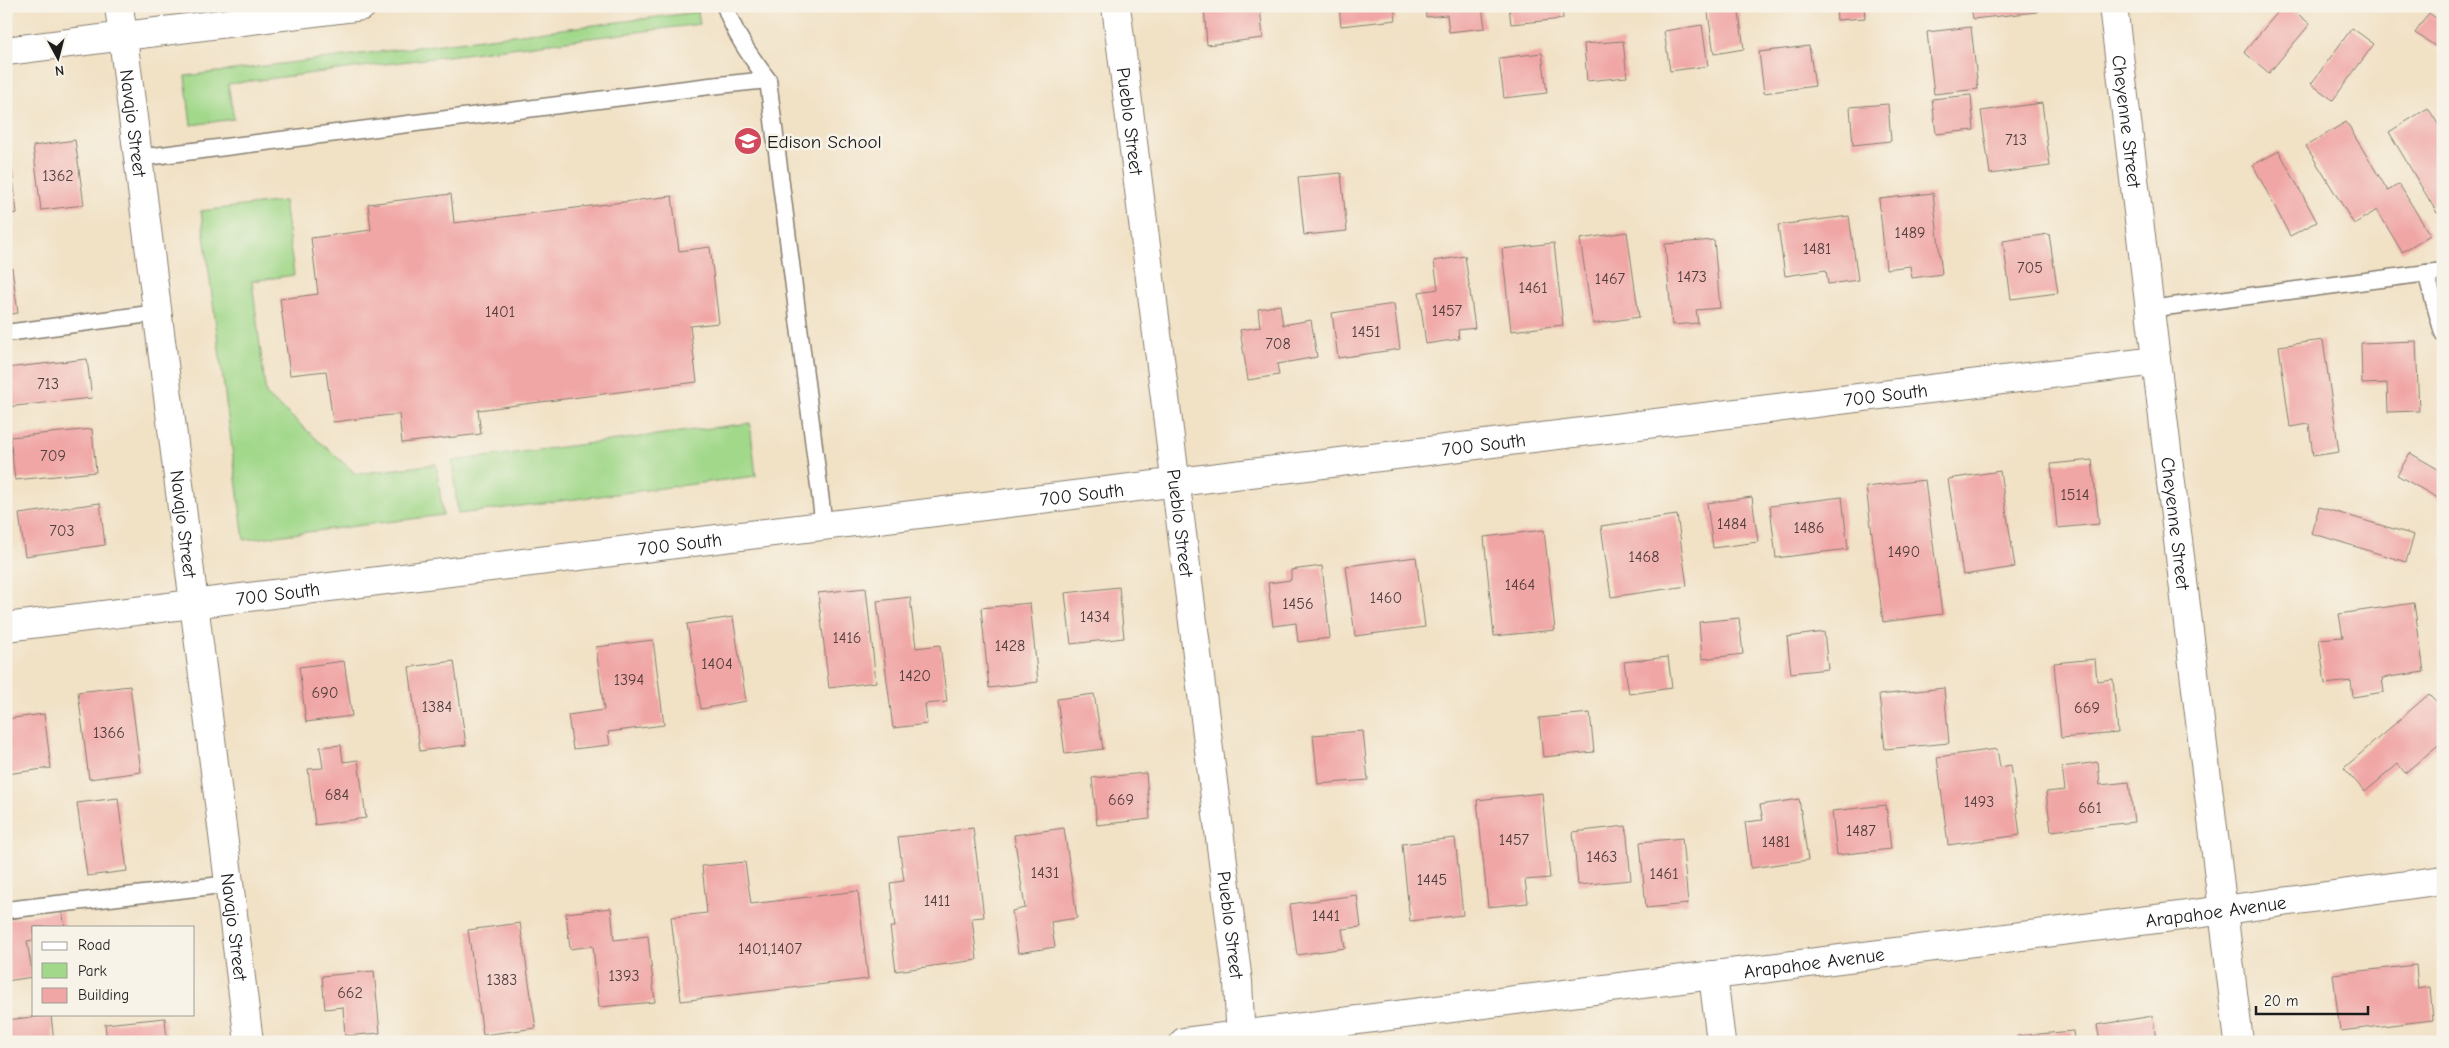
<svg xmlns="http://www.w3.org/2000/svg" width="2449" height="1048" viewBox="0 0 2449 1048" font-family="'Comic Neue',sans-serif">
	<style>
		.green { fill: #a1d88a; stroke: #5e7a53 }
		.building { fill: #f0a6a5 }
		.lines { fill: none; stroke-linecap: round; stroke-linejoin: round }
		.service-casing { stroke: #867e70; stroke-width: 19 }
		.minor-casing { stroke: #867e70; stroke-width: 30 }
		.service { stroke: #fff; stroke-width: 16 }
		.minor { stroke: #fff; stroke-width: 28 }
		.labels { text-anchor: middle; stroke-width: 5; stroke-linejoin: round; paint-order: stroke }
		.number-label { font-size: 16px; fill: #513e3e }
		.street-label { font-size: 19px; fill: #1c1c1c; stroke: #f7f3e8 }
		.poi-label { font-size: 19px; fill: #1c1c1c; stroke: #f7f3e8; text-anchor: start }
	</style>
	<rect width="100%" height="100%" fill="#f7f3e8"/>
	<filter id="ink" filterUnits="userSpaceOnUse"><feTurbulence type="fractalNoise" baseFrequency=".02" numOctaves="2"/><feDisplacementMap in="SourceGraphic" scale="10" xChannelSelector="R" yChannelSelector="G"/><feConvolveMatrix kernelMatrix="1 2 1 2 8 2 1 2 1" color-interpolation-filters="sRGB"/></filter>
	<filter id="wash" filterUnits="userSpaceOnUse"><feTurbulence type="fractalNoise" baseFrequency=".0096" numOctaves="4" result="noise"/><feDisplacementMap in="SourceGraphic" scale="20" xChannelSelector="R" yChannelSelector="G"/><feGaussianBlur stdDeviation="1.12" result="paint"/><feColorMatrix in="noise" values="0 0 0 0 0 0 0 0 0 0 0 0 0 0 0 0 0 1.4 0 .05"/><feComposite in="paint" operator="in"/></filter>
	<g filter="url(#wash)">
		<rect width="100%" height="100%" fill="#f1e1c5"/>
		<g class="green">
			<polygon points="698,12 700,24 228,84 234,119 191,125 185,76"/>
			<polygon points="284,201 294,275 252,281 266,394 356,474 436,464 443,515 244,540 201,211"/>
			<polygon points="750,423 756,476 458,514 452,461"/>
		</g>
		<g id="blocks">
			<g class="building">
				<polygon points="1204,6 1260,6 1263,38 1207,45"/>
				<polygon points="1339,6 1394,6 1396,20 1341,26"/>
				<polygon points="1425,6 1482,6 1485,28 1449,32 1447,15 1426,17"/>
				<polygon points="1509,6 1562,6 1563,19 1511,24"/>
				<polygon points="1707,6 1738,6 1744,49 1714,54"/>
				<polygon points="1836,6 1864,6 1865,18 1837,20"/>
				<polygon points="1971,6 2037,6 2037,12 1973,19"/>
				<polygon points="2283,6 2288,6 2310,24 2269,73 2244,52"/>
				<polygon points="2429,13 2443,23 2443,51 2415,33"/>
				<polygon points="1702,25 1708,66 1670,71 1664,31"/>
				<polygon points="1971,27 1978,89 1934,94 1927,32"/>
				<polygon points="2352,28 2374,44 2333,100 2311,84"/>
				<polygon points="1623,41 1627,77 1587,81 1584,44"/>
				<polygon points="1809,46 1815,86 1764,93 1759,52"/>
				<polygon points="1542,53 1547,93 1504,98 1499,58"/>
				<polygon points="1971,95 1974,130 1936,134 1932,99"/>
				<polygon points="2042,103 2050,166 1990,174 1981,111"/>
				<polygon points="1888,104 1891,141 1853,145 1850,107"/>
				<polygon points="2428,108 2443,132 2443,210 2437,213 2389,132"/>
				<polygon points="2346,122 2388,191 2399,184 2430,235 2402,252 2377,210 2354,224 2306,146"/>
				<polygon points="75,140 84,205 41,210 33,146"/>
				<polygon points="6,150 10,150 17,213 6,215"/>
				<polygon points="2279,151 2317,222 2290,236 2253,165"/>
				<polygon points="1341,173 1347,231 1304,235 1298,177"/>
				<polygon points="1933,193 1942,274 1912,278 1910,266 1886,269 1879,199"/>
				<polygon points="451,194 454,223 672,196 679,251 710,247 719,323 690,326 697,382 478,410 481,434 402,443 399,414 333,422 326,371 290,375 280,299 318,294 311,238 371,230 368,204"/>
				<polygon points="1849,216 1858,280 1828,284 1826,270 1785,276 1778,225"/>
				<polygon points="1627,232 1639,317 1593,324 1580,239"/>
				<polygon points="2049,234 2058,293 2011,299 2003,241"/>
				<polygon points="1714,240 1720,308 1696,310 1698,323 1672,325 1665,244"/>
				<polygon points="1554,243 1563,325 1511,331 1502,249"/>
				<polygon points="1465,256 1475,328 1458,330 1459,339 1426,344 1419,292 1438,289 1434,261"/>
				<polygon points="6,268 12,268 18,313 6,315"/>
				<polygon points="1394,304 1400,349 1338,358 1332,313"/>
				<polygon points="1280,305 1283,325 1311,320 1317,357 1277,364 1279,375 1248,380 1240,330 1260,327 1258,309"/>
				<polygon points="2323,340 2339,452 2313,456 2309,424 2290,427 2279,346"/>
				<polygon points="2416,341 2419,411 2388,412 2387,383 2362,384 2361,343"/>
				<polygon points="87,359 92,398 6,407 6,368"/>
				<polygon points="92,429 96,472 15,480 10,437"/>
				<polygon points="2410,453 2443,472 2443,501 2397,475"/>
				<polygon points="2092,460 2099,524 2057,528 2051,464"/>
				<polygon points="2000,471 2015,567 1963,575 1948,479"/>
				<polygon points="1925,480 1942,614 1883,622 1866,487"/>
				<polygon points="1752,497 1758,542 1713,548 1707,503"/>
				<polygon points="1842,497 1848,549 1776,558 1770,506"/>
				<polygon points="100,503 105,545 25,556 19,514"/>
				<polygon points="2319,507 2414,535 2406,562 2311,533"/>
				<polygon points="1677,515 1687,586 1611,597 1601,526"/>
				<polygon points="1544,530 1555,630 1494,636 1484,537"/>
				<polygon points="1416,557 1425,627 1355,636 1346,566"/>
				<polygon points="1322,566 1330,638 1298,642 1296,623 1273,626 1268,583 1291,580 1291,570"/>
				<polygon points="1119,587 1124,638 1071,644 1065,593"/>
				<polygon points="866,588 876,682 829,688 818,593"/>
				<polygon points="910,597 916,648 940,645 947,702 925,704 927,724 893,728 877,601"/>
				<polygon points="1030,603 1038,682 989,688 981,608"/>
				<polygon points="2414,603 2424,672 2382,678 2384,692 2353,697 2351,681 2325,684 2319,639 2343,637 2339,614"/>
				<polygon points="733,617 746,701 701,709 687,624"/>
				<polygon points="1739,618 1743,654 1702,659 1699,622"/>
				<polygon points="1824,632 1828,669 1791,673 1787,637"/>
				<polygon points="653,640 664,725 608,732 610,745 573,749 568,715 604,710 596,647"/>
				<polygon points="1668,657 1672,688 1629,694 1624,662"/>
				<polygon points="2095,659 2097,681 2113,679 2118,733 2061,738 2054,663"/>
				<polygon points="344,661 352,716 306,722 299,667"/>
				<polygon points="454,661 466,745 420,751 409,667"/>
				<polygon points="130,686 141,772 89,779 78,692"/>
				<polygon points="1944,688 1949,743 1885,749 1879,695"/>
				<polygon points="1094,694 1103,749 1065,754 1057,699"/>
				<polygon points="2429,694 2443,709 2443,741 2405,773 2398,764 2365,792 2344,768"/>
				<polygon points="1590,713 1594,752 1543,757 1539,718"/>
				<polygon points="44,714 51,768 6,774 6,719"/>
				<polygon points="1363,731 1368,780 1318,784 1313,735"/>
				<polygon points="341,745 343,762 358,760 366,818 315,825 308,769 323,768 320,747"/>
				<polygon points="1997,749 2000,767 2011,765 2020,835 1948,845 1937,757"/>
				<polygon points="2098,762 2100,785 2129,782 2134,822 2051,831 2046,792 2065,790 2062,767"/>
				<polygon points="1146,773 1150,819 1097,825 1092,778"/>
				<polygon points="1542,793 1550,878 1525,880 1528,903 1488,907 1477,800"/>
				<polygon points="118,798 127,871 87,876 77,803"/>
				<polygon points="1799,799 1808,860 1751,868 1745,822 1763,820 1760,805"/>
				<polygon points="1886,805 1891,849 1837,855 1832,811"/>
				<polygon points="1626,826 1631,880 1578,885 1573,832"/>
				<polygon points="973,828 984,917 972,918 977,960 896,971 890,927 895,927 890,883 904,881 898,837"/>
				<polygon points="1064,828 1077,918 1051,922 1055,947 1018,953 1012,911 1025,908 1014,835"/>
				<polygon points="1455,838 1463,915 1410,921 1402,844"/>
				<polygon points="1682,838 1688,904 1646,908 1640,842"/>
				<polygon points="745,862 751,904 858,891 868,979 681,1001 671,917 707,913 702,866"/>
				<polygon points="1357,895 1361,927 1342,929 1345,948 1297,955 1290,904"/>
				<polygon points="611,908 614,940 648,936 655,1002 599,1007 593,946 570,949 566,913"/>
				<polygon points="62,910 65,927 34,927 34,940 27,941 33,977 6,981 6,920"/>
				<polygon points="520,923 536,1028 483,1035 468,930"/>
				<polygon points="2416,965 2418,989 2430,987 2433,1020 2340,1031 2333,974"/>
				<polygon points="374,971 380,1033 345,1036 343,1007 325,1009 322,976"/>
				<polygon points="51,1015 54,1042 7,1042 6,1020"/>
				<polygon points="2153,1016 2156,1042 2100,1042 2097,1025"/>
				<polygon points="165,1018 167,1042 107,1042 105,1024"/>
				<polygon points="2073,1031 2074,1042 2018,1042 2017,1036"/>
			</g>
		</g>
	</g>
	<g filter="url(#ink)">
		<use href="#blocks" fill-opacity="0" stroke="#867e70" stroke-width="1"/>
		<g class="lines">
			<defs>
				<g id="service">
					<path d="M725 6C735 35 750 56 768 80L824 526"/>
					<polyline points="138,158 710,86 768,80"/>
					<polyline points="2426,273 2443,333"/>
					<polyline points="2149,309 2443,271"/>
					<polyline points="6,333 157,313"/>
					<polyline points="6,910 230,884"/>
				</g>
				<g id="minor">
					<path id="s1" d="M119 6 249 1042"/>
					<path id="s2" d="M1116 6 1238 982 1241 1042"/>
					<path id="s3" d="M2113 6 2239 1042"/>
					<polyline points="6,51 362,6"/>
					<path id="s4" d="M6 627 2156 361"/>
					<polyline points="1713,975 1721,1042"/>
					<path id="s5" d="M1184 1042 2180 916 2443 880"/>
				</g>
			</defs>
			<use href="#service" class="service-casing"/>
			<use href="#minor" class="minor-casing"/>
			<use href="#service" class="service"/>
			<use href="#minor" class="minor"/>
		</g>
	</g>
	<defs>
		<symbol id="school-disc" viewBox="-11 -11 22 22"><circle r="9.5" fill="#d1495b" stroke="#f7f3e8"/><path d="M0-5L7-2L0 1L-7-2ZM-4 1L0 2.5L4 1V4Q0 6-4 4Z" fill="#fff"/></symbol>
	</defs>
	<g fill-rule="evenodd">
		<use href="#school-disc" x="732" y="125" width="32" height="32"/>
	</g>
	<g class="labels">
		<g class="number-label">
			<text x="2016" y="145">713</text>
			<text x="58" y="181">1362</text>
			<text x="1910" y="238">1489</text>
			<text x="1817" y="254">1481</text>
			<text x="2030" y="273">705</text>
			<text x="1692" y="282">1473</text>
			<text x="1610" y="284">1467</text>
			<text x="1533" y="293">1461</text>
			<text x="1447" y="316">1457</text>
			<text x="500" y="317">1401</text>
			<text x="1366" y="337">1451</text>
			<text x="1278" y="349">708</text>
			<text x="48" y="389">713</text>
			<text x="53" y="461">709</text>
			<text x="2075" y="500">1514</text>
			<text x="1732" y="529">1484</text>
			<text x="1809" y="533">1486</text>
			<text x="62" y="536">703</text>
			<text x="1904" y="557">1490</text>
			<text x="1644" y="562">1468</text>
			<text x="1520" y="590">1464</text>
			<text x="1386" y="603">1460</text>
			<text x="1298" y="609">1456</text>
			<text x="1095" y="622">1434</text>
			<text x="847" y="643">1416</text>
			<text x="1010" y="651">1428</text>
			<text x="717" y="669">1404</text>
			<text x="915" y="681">1420</text>
			<text x="629" y="685">1394</text>
			<text x="325" y="698">690</text>
			<text x="437" y="712">1384</text>
			<text x="2087" y="713">669</text>
			<text x="109" y="738">1366</text>
			<text x="337" y="800">684</text>
			<text x="1121" y="805">669</text>
			<text x="1979" y="807">1493</text>
			<text x="2090" y="813">661</text>
			<text x="1861" y="836">1487</text>
			<text x="1514" y="845">1457</text>
			<text x="1776" y="847">1481</text>
			<text x="1602" y="862">1463</text>
			<text x="1045" y="878">1431</text>
			<text x="1664" y="879">1461</text>
			<text x="1432" y="885">1445</text>
			<text x="937" y="906">1411</text>
			<text x="1326" y="921">1441</text>
			<text x="770" y="954">1401,1407</text>
			<text x="624" y="981">1393</text>
			<text x="502" y="985">1383</text>
			<text x="350" y="998">662</text>
		</g>
		<g class="street-label">
			<text dy="7" stroke="none"><textPath href="#s1" startOffset="118">Navajo Street</textPath></text>
			<text dy="7" stroke="none"><textPath href="#s2" startOffset="116">Pueblo Street</textPath></text>
			<text dy="7" stroke="none"><textPath href="#s3" startOffset="116">Cheyenne Street</textPath></text>
			<text dy="7" stroke="none"><textPath href="#s4" startOffset="1894">700 South</textPath></text>
			<text dy="7" stroke="none"><textPath href="#s4" startOffset="1489">700 South</textPath></text>
			<text dy="7" stroke="none"><textPath href="#s4" startOffset="1084">700 South</textPath></text>
			<text dy="7" stroke="none"><textPath href="#s1" startOffset="522">Navajo Street</textPath></text>
			<text dy="7" stroke="none"><textPath href="#s2" startOffset="521">Pueblo Street</textPath></text>
			<text dy="7" stroke="none"><textPath href="#s3" startOffset="521">Cheyenne Street</textPath></text>
			<text dy="7" stroke="none"><textPath href="#s4" startOffset="679">700 South</textPath></text>
			<text dy="7" stroke="none"><textPath href="#s4" startOffset="274">700 South</textPath></text>
			<text dy="7" stroke="none"><textPath href="#s5" startOffset="1040">Arapahoe Avenue</textPath></text>
			<text dy="7" stroke="none"><textPath href="#s1" startOffset="928">Navajo Street</textPath></text>
			<text dy="7" stroke="none"><textPath href="#s2" startOffset="926">Pueblo Street</textPath></text>
			<text dy="7" stroke="none"><textPath href="#s5" startOffset="635">Arapahoe Avenue</textPath></text>
		</g>
		<g class="poi-label">
			<text x="767" y="148">Edison School</text>
		</g>
	</g>
	<rect width="2449" height="1048" fill="none" stroke="#f7f3e8" stroke-width="25"/>
	<rect x="32" y="926" width="162" height="90" fill="#f7f3e8" stroke="#9f9d96"/>
	<rect x="42" y="942" width="25" height="8" fill="#ffffff" stroke="#9f9d96"/>
	<text x="78" y="950" font-size="15" fill="#1c1c1c">Road</text>
	<rect x="42" y="963" width="25" height="15" fill="#a1d88a" stroke="#9f9d96"/>
	<text x="78" y="976" font-size="15" fill="#1c1c1c">Park</text>
	<rect x="42" y="988" width="25" height="15" fill="#f0a6a5" stroke="#9f9d96"/>
	<text x="78" y="1000" font-size="15" fill="#1c1c1c">Building</text>
	<g transform="translate(58 58) rotate(173)" stroke="#f7f3e8" stroke-width="4" paint-order="stroke">
	<path d="M0-4L9 19L0 12L-9 19Z" fill="#1c1c1c"/>
	<text y="-8" font-size="14" font-weight="bold" text-anchor="middle" fill="#1c1c1c">N</text>
	</g>
	<path d="M2256 1006v8h112v-8" fill="none" stroke="#1c1c1c" stroke-width="2.5"/>
	<text x="2264" y="1006" font-size="15" fill="#1c1c1c" stroke="#f7f3e8" stroke-width="4" paint-order="stroke">20 m</text>
</svg>
